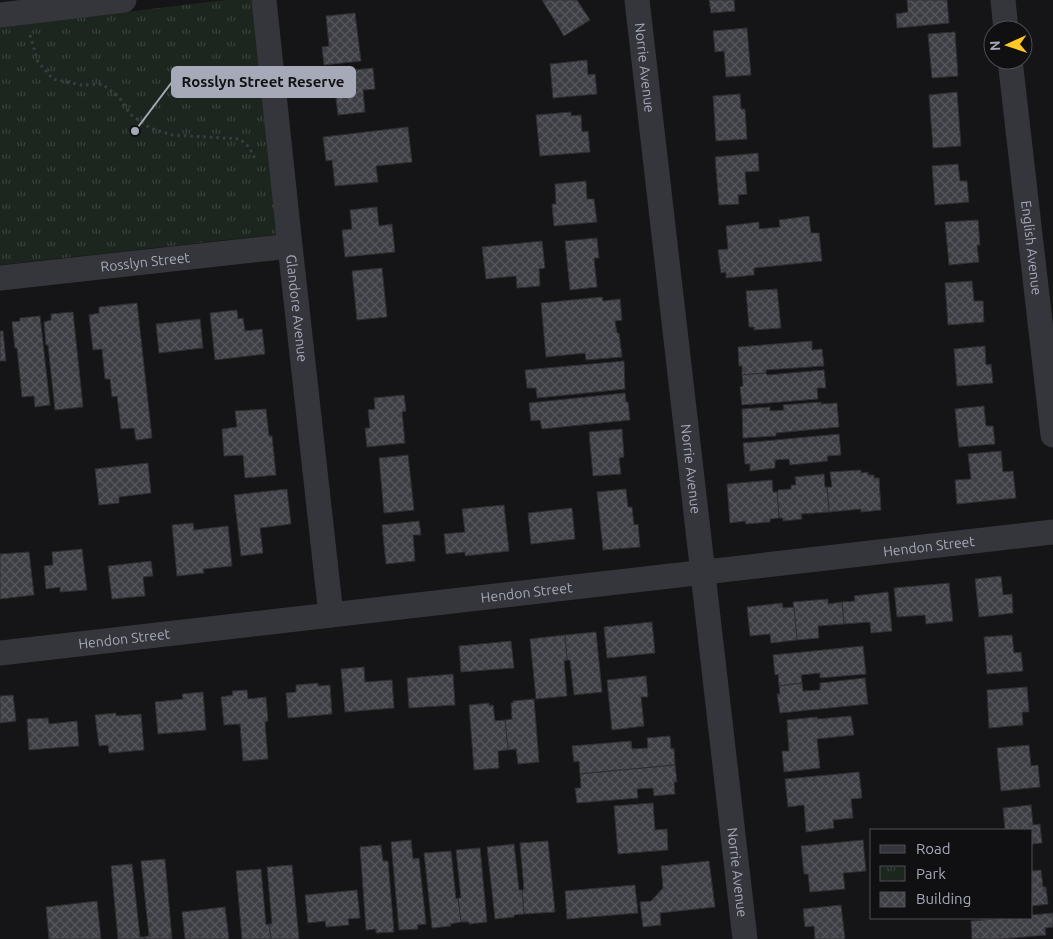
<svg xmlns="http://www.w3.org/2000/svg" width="1053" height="939" viewBox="0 0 1053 939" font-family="Ubuntu,sans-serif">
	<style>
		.park { fill: url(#park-tufts) }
		.building { fill: url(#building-cross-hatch); stroke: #2f2f33 }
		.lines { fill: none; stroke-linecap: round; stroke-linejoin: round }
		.path { stroke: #3b3d43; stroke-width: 3; stroke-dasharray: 2.5 4; stroke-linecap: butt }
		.street { stroke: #35363c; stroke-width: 25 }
		.labels { text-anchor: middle; stroke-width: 5; stroke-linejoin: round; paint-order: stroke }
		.street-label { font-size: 14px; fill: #a5a9b8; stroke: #101012 }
		.leader { fill: none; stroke: #a5a9b8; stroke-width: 2 }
		.callout-dot { fill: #a5a9b8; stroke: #101012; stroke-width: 2 }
		.callout { fill: #a5a9b8; stroke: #a5a9b8; stroke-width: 2 }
		.callout-label { font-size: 15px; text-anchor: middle; font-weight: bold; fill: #111 }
	</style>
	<defs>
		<pattern id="park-tufts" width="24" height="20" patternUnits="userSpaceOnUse" patternTransform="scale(1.25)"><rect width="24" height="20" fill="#1c251e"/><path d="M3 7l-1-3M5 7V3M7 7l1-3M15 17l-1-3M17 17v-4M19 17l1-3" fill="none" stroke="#3a423d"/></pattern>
		<pattern id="building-cross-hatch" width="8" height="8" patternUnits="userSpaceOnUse" patternTransform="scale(1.25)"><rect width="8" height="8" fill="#3e3f44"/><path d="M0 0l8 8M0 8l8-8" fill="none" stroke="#57585d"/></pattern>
	</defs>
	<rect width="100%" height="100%" fill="#151517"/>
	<polygon class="park" points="225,0 257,0 280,234 0,265 0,27"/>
	<g class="building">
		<polygon points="542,0 577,0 590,20 564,36"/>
		<polygon points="709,0 734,0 735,11 711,13"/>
		<polygon points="907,0 947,0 949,23 897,28 896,14 908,12"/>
		<polygon points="355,13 361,61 324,65 322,47 329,46 326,16"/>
		<polygon points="747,28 751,75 726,77 724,51 715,52 713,31"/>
		<polygon points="955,32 958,76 932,78 928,34"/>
		<polygon points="587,60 588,75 595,74 597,94 553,98 550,64"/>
		<polygon points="373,68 375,89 363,90 365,112 338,115 335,90 326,91 324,73"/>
		<polygon points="957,92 961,146 933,148 929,95"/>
		<polygon points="740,94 741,109 745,109 747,139 716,141 713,96"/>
		<polygon points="571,112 571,116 581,115 582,132 588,131 590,152 540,156 536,115"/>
		<polygon points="408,127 412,162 376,166 378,182 335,186 332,160 326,161 323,137"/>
		<polygon points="758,153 759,171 745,172 747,194 738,195 739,204 719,205 715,157"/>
		<polygon points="958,164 960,181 967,181 969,202 935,205 932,166"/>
		<polygon points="586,181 587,199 594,199 597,222 554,226 552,204 556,204 555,184"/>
		<polygon points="377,207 379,226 392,224 395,252 345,257 342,230 352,229 350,210"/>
		<polygon points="809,216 811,233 819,233 822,261 754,268 754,275 726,278 726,272 721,273 718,250 728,249 726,226 759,222 759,229 780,227 779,220"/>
		<polygon points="978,220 980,245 977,245 979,262 949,265 945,222"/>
		<polygon points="597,238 599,258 594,258 597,287 570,290 565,241"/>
		<polygon points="542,241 545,268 539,269 540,286 517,288 516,276 486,279 482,247"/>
		<polygon points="382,268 387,317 357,320 352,271"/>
		<polygon points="972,281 974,301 983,301 984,322 948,325 945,283"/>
		<polygon points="777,289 781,328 754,330 754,327 749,327 746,291"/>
		<polygon points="602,297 603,301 620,299 622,320 615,321 617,333 619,333 622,357 586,360 585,353 546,357 541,303"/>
		<polygon points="137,303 152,438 136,440 134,428 121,429 117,396 112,397 110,379 105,379 102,349 93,350 89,315 99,313 99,307"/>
		<polygon points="237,310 238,319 243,318 245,331 262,329 265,354 215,360 210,313"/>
		<polygon points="73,312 83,407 55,410 48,345 46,345 44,322 51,320 51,314"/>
		<polygon points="40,316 50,405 35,407 34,396 22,397 17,348 15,348 12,322 20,321 20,318"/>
		<polygon points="200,319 203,348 159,353 156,324"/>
		<polygon points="0,331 3,331 6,361 0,361"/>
		<polygon points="812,341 812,350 822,349 824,366 766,370 766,373 742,375 742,366 739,366 738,347"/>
		<polygon points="985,346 986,365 991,364 993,383 957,386 954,349"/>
		<polygon points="624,361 625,389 537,398 536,388 527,388 525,370"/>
		<polygon points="824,370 826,388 817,388 818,399 742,405 740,387 743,386 742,375 766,373 767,375"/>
		<polygon points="625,393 626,402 628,402 630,420 542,429 540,420 531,421 529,403"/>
		<polygon points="404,395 406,411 402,412 405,443 367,447 365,428 370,428 368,410 375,409 374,398"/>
		<polygon points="821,402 821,404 837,403 839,427 776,433 776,436 743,438 742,409 770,407 770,411 784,410 783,405"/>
		<polygon points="984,406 986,426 993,426 995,444 959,447 955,409"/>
		<polygon points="266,409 269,436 272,436 276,475 245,478 243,455 224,456 222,429 237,427 235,411"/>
		<polygon points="622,429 624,457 619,458 621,474 593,476 589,432"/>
		<polygon points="839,434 841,455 827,456 828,461 790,465 789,459 775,460 775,468 750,471 750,464 745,464 743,443"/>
		<polygon points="1001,451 1003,472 1013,471 1016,498 957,504 955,480 971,479 968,454"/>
		<polygon points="408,455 414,510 384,513 379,458"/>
		<polygon points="148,463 151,493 119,497 119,503 99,505 95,469"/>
		<polygon points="861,470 861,473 868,472 868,475 874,475 874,478 879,478 881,510 861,512 861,509 829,512 827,487 832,487 830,472"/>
		<polygon points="824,474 825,487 827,487 829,512 801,514 802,519 783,521 783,518 779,518 777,492 778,492 778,490 791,489 791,485 796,485 795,477"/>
		<polygon points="772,480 773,492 777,492 779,518 770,519 770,522 746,524 745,521 730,523 727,484"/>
		<polygon points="287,489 291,524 260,528 263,553 241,556 234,495"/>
		<polygon points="626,489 628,507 632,507 634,525 638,524 640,547 603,550 597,492"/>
		<polygon points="504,505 509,551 465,556 465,552 446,554 444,534 465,532 462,509"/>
		<polygon points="572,508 575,539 531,544 528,513"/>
		<polygon points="419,521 421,535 413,535 415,561 386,564 382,525"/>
		<polygon points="193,523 194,530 228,526 232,566 203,569 204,573 177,576 172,525"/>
		<polygon points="82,549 87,590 60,592 60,587 46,589 44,566 53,565 52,552"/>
		<polygon points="29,552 34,595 0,599 0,554"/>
		<polygon points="151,561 153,576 143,577 145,596 112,599 108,566"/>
		<polygon points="1001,576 1003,595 1012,594 1013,613 979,617 975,579"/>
		<polygon points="949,583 953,621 926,624 925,615 897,617 894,588"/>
		<polygon points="888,592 892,631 871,633 870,622 844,624 842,602 855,601 854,596"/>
		<polygon points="828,599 828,604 842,602 844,624 818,626 819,638 797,640 793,602"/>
		<polygon points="782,603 783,608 794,607 797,640 771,643 770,634 750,636 747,607"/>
		<polygon points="652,622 655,653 607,658 604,627"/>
		<polygon points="596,632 602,692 574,695 570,660 567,660 565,635"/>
		<polygon points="565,635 567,660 564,661 567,696 536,699 530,639"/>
		<polygon points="1012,635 1014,653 1021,652 1023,671 987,674 984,637"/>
		<polygon points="511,641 514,668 461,672 459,646"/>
		<polygon points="863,646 866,674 820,678 820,673 801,675 802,683 779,686 778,674 775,675 773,655"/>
		<polygon points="364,667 365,682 392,680 394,708 345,712 341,669"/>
		<polygon points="453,674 455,705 409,708 407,678"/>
		<polygon points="646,676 648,697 641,697 644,726 612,730 607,680"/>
		<polygon points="865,678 868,704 780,713 777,694 780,694 779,686 802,683 803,691 820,690 820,683"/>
		<polygon points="318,683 318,686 330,685 332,714 288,718 286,693 296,692 296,685"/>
		<polygon points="1027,687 1029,712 1022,712 1023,725 989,728 987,690"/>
		<polygon points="247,690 248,699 266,697 268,721 265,722 268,759 243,761 240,724 224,725 221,697 233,695 232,691"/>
		<polygon points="203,692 206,730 158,734 155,702 183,699 182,694"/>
		<polygon points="13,695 16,721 0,723 0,696"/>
		<polygon points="534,699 539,762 518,764 516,749 508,750 505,720 512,719 511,703 513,703 513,701"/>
		<polygon points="489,703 489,706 493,705 495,721 505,720 508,750 498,751 499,768 474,770 469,705"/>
		<polygon points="116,713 116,716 141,714 144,750 109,753 108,745 99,746 95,715"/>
		<polygon points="851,716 854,735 817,739 820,768 784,772 782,751 789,751 787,720 817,717 818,719"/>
		<polygon points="48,718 49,724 77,721 79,746 29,750 27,719"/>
		<polygon points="670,736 671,749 674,748 675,765 580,774 579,761 574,762 572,746 631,741 632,749 648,748 647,738"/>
		<polygon points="1029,745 1031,766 1038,765 1040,787 1001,791 997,748"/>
		<polygon points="675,765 677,782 674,782 675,794 654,796 653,788 637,789 638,798 577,803 575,788 581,788 580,774"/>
		<polygon points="859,772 862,798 851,799 853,818 833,820 834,828 806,832 804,805 788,807 785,779"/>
		<polygon points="653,803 655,830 667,829 668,850 618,854 614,806"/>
		<polygon points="1031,805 1033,825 1040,824 1042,843 1032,844 1032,830 1005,830 1003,808"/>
		<polygon points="411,840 413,859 419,858 426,924 417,925 418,929 399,930 391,842"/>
		<polygon points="863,840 866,871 843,873 845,889 810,892 808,874 804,874 801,846"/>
		<polygon points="548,841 555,912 524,914 522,890 524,890 520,843"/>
		<polygon points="514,844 519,890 522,890 524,914 514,915 514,917 495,919 487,847"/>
		<polygon points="381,845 383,861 388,861 394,932 376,933 376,929 366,930 360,847"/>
		<polygon points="480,848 487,922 469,924 469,922 461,922 458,898 461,898 456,850"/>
		<polygon points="451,851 456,899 458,898 461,922 450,924 451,926 432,928 424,853"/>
		<polygon points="165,859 172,939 145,939 144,937 149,936 141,861"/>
		<polygon points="709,861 715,907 660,913 661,925 643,927 640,902 651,901 663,888 661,866"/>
		<polygon points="132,864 140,937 144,937 145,939 118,939 111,866"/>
		<polygon points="292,865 299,939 271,939 269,924 272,924 267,867"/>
		<polygon points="261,869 266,925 269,924 271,939 242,939 236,871"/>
		<polygon points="1041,870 1043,887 1046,887 1048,904 1032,906 1032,871"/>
		<polygon points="635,885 638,913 567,919 565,891"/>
		<polygon points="357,890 360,918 348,919 349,925 326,927 325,921 308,923 305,895"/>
		<polygon points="97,901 101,939 49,939 46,907"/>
		<polygon points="841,905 845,939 815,939 814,926 805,927 803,909"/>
		<polygon points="225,907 229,939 185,939 182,912"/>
		<polygon points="1053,913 1053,927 1045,928 1046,935 1001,939 972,939 971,921 1005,918 1032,918 1032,915"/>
	</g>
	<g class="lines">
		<polyline class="path" points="30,35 38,62 53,79 81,85 102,84 119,97 130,114 150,128 172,135 240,139 249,147 255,159"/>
		<g class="street">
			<path id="s1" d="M264 0 290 246 331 615"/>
			<path id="s2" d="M637 0 745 939"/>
			<polyline points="1003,0 1006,30"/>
			<polyline points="0,15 124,0"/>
			<path id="s3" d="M1010 60 1053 435"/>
			<path id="s4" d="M0 278 290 246"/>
			<path id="s5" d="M0 653 1053 532"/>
		</g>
	</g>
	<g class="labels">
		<g class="street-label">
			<text dy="5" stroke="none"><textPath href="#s2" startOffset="68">Norrie Avenue</textPath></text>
			<text dy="5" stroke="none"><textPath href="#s3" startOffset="189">English Avenue</textPath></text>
			<text dy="5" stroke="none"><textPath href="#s4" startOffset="146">Rosslyn Street</textPath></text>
			<text dy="5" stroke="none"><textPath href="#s1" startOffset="310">Glandore Avenue</textPath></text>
			<text dy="5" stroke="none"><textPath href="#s2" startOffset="472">Norrie Avenue</textPath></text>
			<text dy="5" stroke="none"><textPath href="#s5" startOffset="935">Hendon Street</textPath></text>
			<text dy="5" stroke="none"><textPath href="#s5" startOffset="530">Hendon Street</textPath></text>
			<text dy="5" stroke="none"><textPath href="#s5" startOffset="125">Hendon Street</textPath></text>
			<text dy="5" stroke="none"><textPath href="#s2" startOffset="878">Norrie Avenue</textPath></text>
		</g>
	</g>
	<path class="leader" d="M135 131L172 82"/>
	<circle class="callout-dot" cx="135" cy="131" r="5"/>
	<rect class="callout" x="172" y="67" width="183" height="30" rx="5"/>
	<g class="callout-label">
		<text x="263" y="87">Rosslyn Street Reserve</text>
	</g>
	<rect x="870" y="829" width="162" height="90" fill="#101012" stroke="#4c4d54"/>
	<rect x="880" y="845" width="25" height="8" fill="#35363c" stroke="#4c4d54"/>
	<text x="916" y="854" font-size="15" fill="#a5a9b8">Road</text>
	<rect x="880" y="866" width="25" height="15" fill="url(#park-tufts)" stroke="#4c4d54"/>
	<text x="916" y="879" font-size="15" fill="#a5a9b8">Park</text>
	<rect x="880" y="892" width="25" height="15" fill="url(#building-cross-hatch)" stroke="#4c4d54"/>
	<text x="916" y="904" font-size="15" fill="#a5a9b8">Building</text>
	<g transform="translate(1008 45) rotate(267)"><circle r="24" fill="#101012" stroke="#4c4d54"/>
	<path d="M0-4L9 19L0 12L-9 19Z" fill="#ffc825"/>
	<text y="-8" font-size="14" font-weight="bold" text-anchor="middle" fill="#a5a9b8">N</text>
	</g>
</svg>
